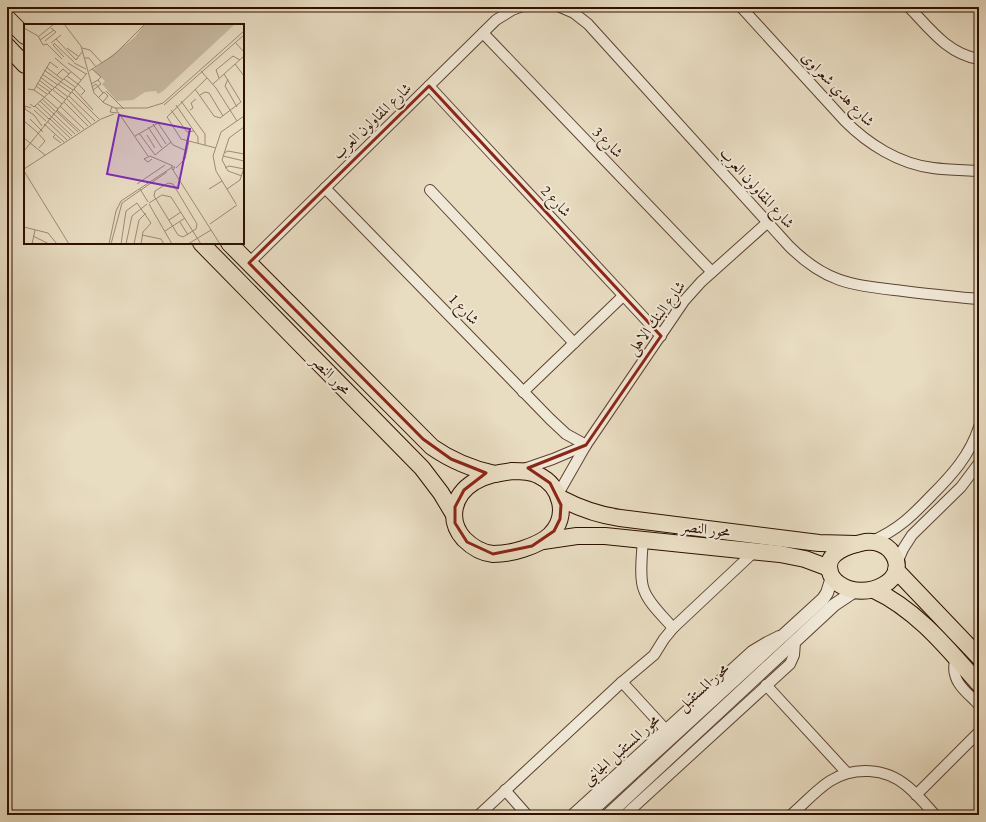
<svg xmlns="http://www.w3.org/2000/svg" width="986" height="822" viewBox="0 0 986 822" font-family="'EB Garamond',Amiri,serif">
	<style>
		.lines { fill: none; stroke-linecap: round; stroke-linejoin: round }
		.minor-casing { stroke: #5c4331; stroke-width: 12 }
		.tertiary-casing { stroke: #5c4331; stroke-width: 14 }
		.trunk-casing { stroke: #2e1001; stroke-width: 18 }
		.minor { stroke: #f0e8d7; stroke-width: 10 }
		.tertiary { stroke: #f0e8d7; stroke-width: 12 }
		.trunk { stroke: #e8dcc1; stroke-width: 16 }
		.marked { fill: none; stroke: #8f2418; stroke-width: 3; stroke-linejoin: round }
		.labels { text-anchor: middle; stroke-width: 4; stroke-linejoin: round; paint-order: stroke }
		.street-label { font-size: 15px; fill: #2e1001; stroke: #f0e8d7 }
		.inset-road { fill: none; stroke: #9e8a74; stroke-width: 1 }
		.view { fill: #7b2cbf; fill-opacity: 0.15; stroke: #7b2cbf; stroke-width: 2 }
		.inset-edge { fill: none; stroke: #2e1001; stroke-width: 2 }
	</style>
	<rect width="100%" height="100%" fill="#e8dcc1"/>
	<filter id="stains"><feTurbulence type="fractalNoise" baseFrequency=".005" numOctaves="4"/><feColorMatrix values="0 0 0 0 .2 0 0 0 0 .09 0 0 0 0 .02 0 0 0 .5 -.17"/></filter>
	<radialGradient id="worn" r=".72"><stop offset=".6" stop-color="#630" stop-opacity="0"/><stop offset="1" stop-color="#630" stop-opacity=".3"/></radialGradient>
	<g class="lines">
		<defs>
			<g id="minor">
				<path d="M560 7 574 13 588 24 789 246C827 284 853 285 903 291 928 294 954 297 979 299"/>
				<path d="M741 7 845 121C868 144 899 164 933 168 948 170 964 170 979 171"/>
				<path d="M909 7C930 29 948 54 979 59"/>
				<polyline points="483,33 712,272"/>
				<polyline points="429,86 661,336"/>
				<polyline points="325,188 550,419 566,434 586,445"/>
				<polyline points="430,190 574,343"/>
				<polyline points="249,263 496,20 512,10 520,7"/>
				<polyline points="523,392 623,296"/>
				<polyline points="524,469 553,459 586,445"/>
				<polyline points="558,494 586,445 684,301 701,282 768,222"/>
				<path d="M643 540C642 554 639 578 644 590 649 604 663 616 673 628"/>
				<path d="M872 541C898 530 913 515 932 495 952 475 970 455 979 427"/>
				<polyline points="896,565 903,549 912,535 961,487 979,463"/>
				<path d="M955 658C955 663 953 669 955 674 957 686 971 696 979 705"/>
				<polyline points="622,682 666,730"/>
				<polyline points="766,685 847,773"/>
				<polyline points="505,790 527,815"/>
				<polyline points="916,795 979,732"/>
				<polyline points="479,815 622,682 654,655 664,639 673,628 755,551"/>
				<polyline points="572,815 752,651 767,642 779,636"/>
				<polyline points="625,815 790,664 794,655 795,642"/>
				<path d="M791 815C804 804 816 790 830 781 854 766 886 768 907 786 917 794 926 805 935 815"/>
			</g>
			<g id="tertiary">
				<polyline points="587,815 823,599 827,593 832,577"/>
				<polyline points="608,815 834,605 855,591"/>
			</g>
			<g id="trunk">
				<polyline points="7,18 25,36"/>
				<polyline points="7,46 25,65"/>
				<polyline points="201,243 422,468 441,493 453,513"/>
				<path d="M229 243 432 447C452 461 472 469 495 474"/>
				<path d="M512 471C521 471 530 471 538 475 562 486 569 517 550 535 543 542 532 546 523 549 514 552 503 554 493 554 482 553 472 547 464 539 447 520 453 495 474 482 486 475 498 473 512 471Z"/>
				<path d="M560 498C579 508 598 515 620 518L819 543 856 544"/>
				<polyline points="543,541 577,536 605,536 780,554 805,559 829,568"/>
				<path d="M865 542C874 541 883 543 890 550 915 579 865 603 839 584 835 581 831 577 830 572 823 552 851 545 865 542Z"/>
				<polyline points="896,570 979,657"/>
				<path d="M874 590C917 610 948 649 979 684"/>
			</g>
		</defs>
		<use href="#minor" class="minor-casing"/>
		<use href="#tertiary" class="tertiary-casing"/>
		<use href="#trunk" class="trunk-casing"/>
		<use href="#minor" class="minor"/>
		<use href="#tertiary" class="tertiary"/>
		<use href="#trunk" class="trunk"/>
	</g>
	<path class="marked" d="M429 86 661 336 586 445 528 468 550 483 561 505 560 519 554 531 532 546 493 554 467 542 455 523V507L464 490 486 473 451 459 423 439 249 263Z"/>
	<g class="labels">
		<g class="street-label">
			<text transform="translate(838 89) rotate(46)" y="5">شارع هدي شعراوى</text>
			<text transform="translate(372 121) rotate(-44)" y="5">شارع المقاولون العرب</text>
			<text transform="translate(608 142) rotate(46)" y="5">شارع 3</text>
			<text transform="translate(757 188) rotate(48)" y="5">شارع المقاولون العرب</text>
			<text transform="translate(556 201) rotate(47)" y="5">شارع 2</text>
			<text transform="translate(464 309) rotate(46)" y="5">شارع 1</text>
			<text transform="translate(656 318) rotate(-54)" y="5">شارع البنك الاهلى</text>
			<text transform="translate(331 375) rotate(45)" y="5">محور النصر</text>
			<text transform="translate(706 529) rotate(7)" y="5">محور النصر</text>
			<text transform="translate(703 687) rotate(-42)" y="5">محور المستقبل</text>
			<text transform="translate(621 750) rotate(-42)" y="5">محور المستقبل الجانبى</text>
		</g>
	</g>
	<g transform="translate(24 24)">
		<rect width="220" height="220" fill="#e8dcc1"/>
		<path d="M121 0H211L139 67 134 70 132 67 121 68 109 76 93 77 78 60 81 57 69 46 111 13Z" fill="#c8b9a0"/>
		<path class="inset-road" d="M40 0 57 22 70 69 80 79 93 85V89L86 88 88 83M0 4 14 12 19 21 23 20 38 35M14 13 30 0M32 15 52 36 58 28M16 16 30 6M21 17 32 8 27 4M211 18 220 28M27 19 37 11M30 19 50 38M31 19 29 21 40 33M43 24 54 32M58 24 66 26 78 39M31 34 57 56M61 34H65L72 43M44 39 62 50M50 39 62 45M211 40 220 52M22 43 39 56M68 45 77 53 74 56M20 46 37 58M65 47 90 31 121 0M177 47 192 64 213 97M18 50 34 61M33 51 39 45 45 50M43 52 54 60M16 53 31 64M183 54 143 93 157 115 192 124M195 54 192 46 209 32 216 36M40 55 51 63M204 55 201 62 213 83M15 56 28 66M37 58 49 66M13 59 26 68M34 60 47 69M54 60 61 67 57 71M67 60 74 56 77 60 69 66M189 60 220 32M12 62 23 70M31 63 44 73M68 63 72 60 79 69M4 65 10 66 26 38 34 44M50 65 69 86M171 65 190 92 196 94 217 78 200 50M10 66 20 73M29 66 42 76M82 67 100 85M48 68 75 95M25 69 38 80M176 71 181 68 185 69 199 92M45 72 71 97M20 73 34 85M74 74 80 68 84 72 79 78M18 75 31 87M43 75 67 100M16 77 51 110M157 77 181 110V121M40 78 64 102M6 80 10 83 47 48M14 80 48 112M140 81 220 11M152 81 174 113V119M11 82 25 95M36 82 60 105M7 84 1 82V85L10 91 18 102M91 84H123L139 79 220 7M10 86 22 97M33 86 56 107M147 86 163 108 170 107M166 86 169 84 167 79 172 75M32 87 54 108M94 88 124 132M25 94 46 114M6 95 19 108M0 97 13 108M23 97 43 116M20 100 40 118M129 100 142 120M124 103 138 124M13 108 21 117 15 124M115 109 131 131M31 111 29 113 37 119M123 111 131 124M111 112 134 99 149 121 163 127M0 114 21 131M0 127 63 49M200 129 204 127 220 130M131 131 147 118M199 132 220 137M128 135 124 138 120 135 126 132 149 142M152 144 161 135 165 117M201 144 205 142 220 145M0 145 77 95 90 90M149 146 151 143H147L196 220M0 147 45 220M218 152 204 147 198 136 205 114 220 103M144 159 149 160 173 200 172 205 159 213 154 211 130 172 131 167ZM113 160 141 141M116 165 124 178M185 165 198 157M203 165 216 156 220 144M125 179 138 171 147 173 177 220M125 180 148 220M212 180 192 147 189 132 197 108 220 92M145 196 157 188M156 198 164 211M186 200 213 181M0 203 24 209 33 220M141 207 161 194M118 211 137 215 140 220M9 212 25 220M8 220 11 206M85 220 92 187 97 177 147 144M87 220 98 179 143 148M97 220 102 187 113 179 127 199 119 208 117 220M102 220 108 192 123 180M110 220 115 196 122 189M164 220 187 206"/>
		<path class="view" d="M95 91 166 105 154 164 83 150Z"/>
		<rect width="220" height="220" class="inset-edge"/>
	</g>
	<rect width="986" height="822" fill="none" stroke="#e8dcc1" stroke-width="24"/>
	<rect x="8" y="8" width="970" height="806" fill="none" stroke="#2e1001" stroke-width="2"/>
	<rect x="12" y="12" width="962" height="798" fill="none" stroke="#2e1001"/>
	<rect width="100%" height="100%" filter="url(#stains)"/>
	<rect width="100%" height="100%" fill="url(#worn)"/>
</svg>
